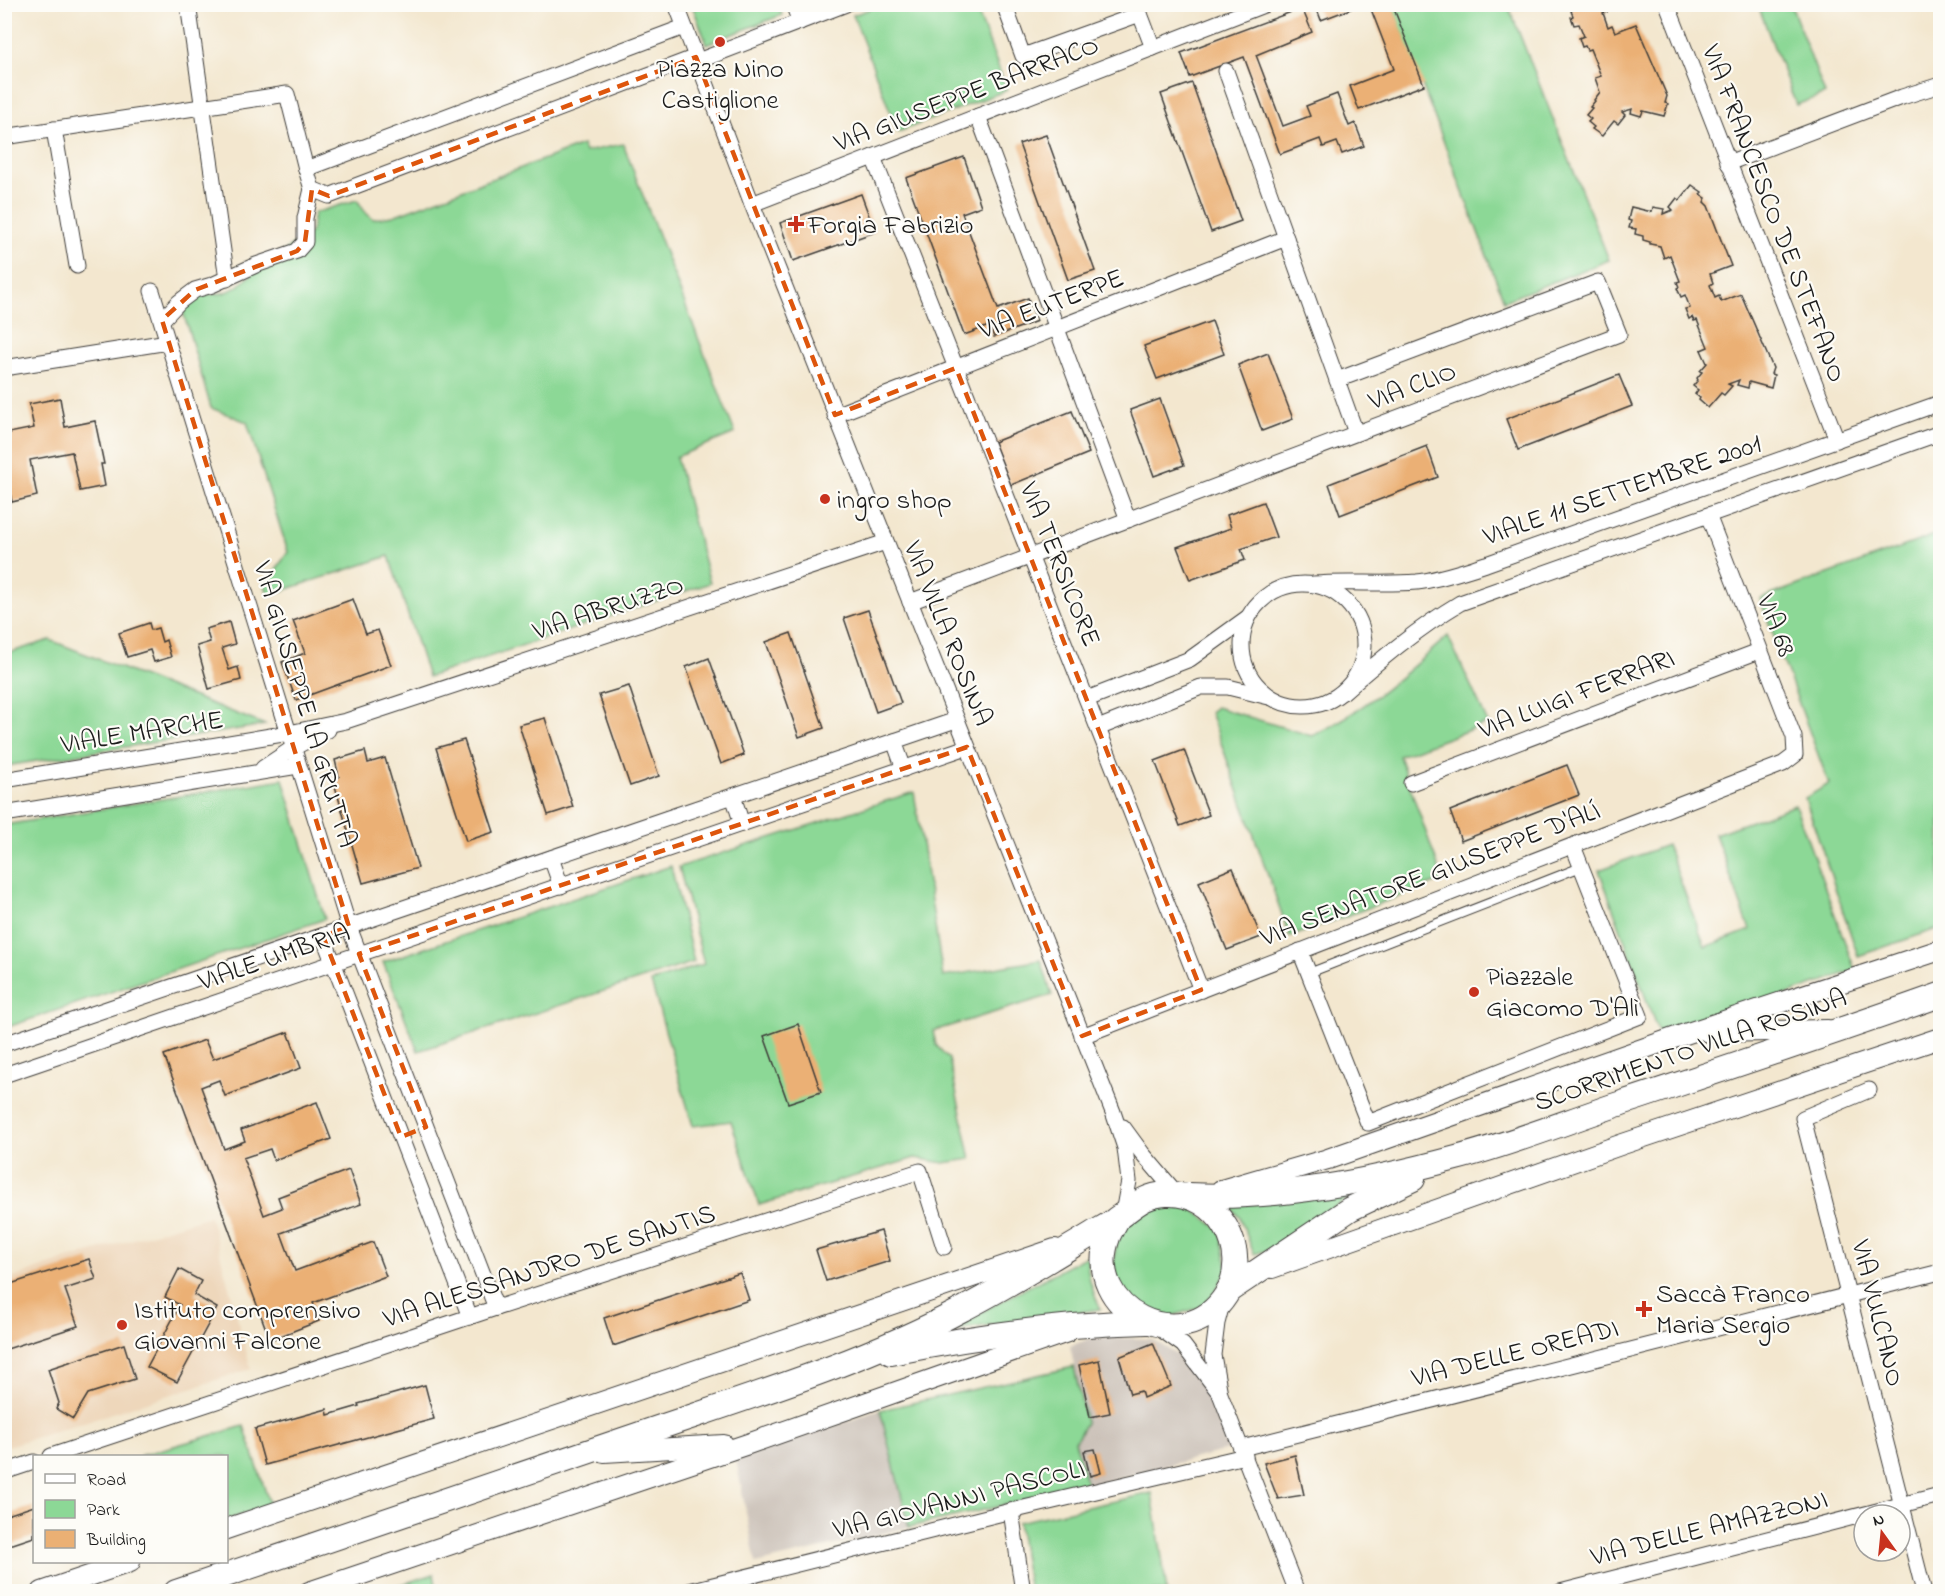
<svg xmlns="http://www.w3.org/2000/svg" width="1945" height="1596" viewBox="0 0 1945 1596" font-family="'Indie Flower',sans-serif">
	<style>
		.built { fill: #eed7bb }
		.industrial { fill: #ccc2b9 }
		.green { fill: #8cd896; stroke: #547a59; stroke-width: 1.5 }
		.building { fill: #ebb074 }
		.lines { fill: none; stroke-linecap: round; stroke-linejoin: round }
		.service-casing { stroke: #3c3a37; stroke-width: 10 }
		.minor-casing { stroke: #3c3a37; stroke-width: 17 }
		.tertiary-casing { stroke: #3c3a37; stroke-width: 22 }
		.primary-casing { stroke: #3c3a37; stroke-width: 26 }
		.service { stroke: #fff; stroke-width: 8 }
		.minor { stroke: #fff; stroke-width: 15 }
		.tertiary { stroke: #fff; stroke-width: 20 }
		.primary { stroke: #fff; stroke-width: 24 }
		.marked { fill: none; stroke: #de560d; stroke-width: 4.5; stroke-dasharray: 12 8; stroke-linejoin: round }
		.poi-dot { fill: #c8321e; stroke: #fdfcf7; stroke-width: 2 }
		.labels { text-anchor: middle; stroke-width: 4.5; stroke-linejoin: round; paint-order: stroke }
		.poi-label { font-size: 27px; fill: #1c1c1c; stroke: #fdfcf7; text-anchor: start }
		.street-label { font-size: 27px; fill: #1c1c1c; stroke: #fdfcf7 }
	</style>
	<rect width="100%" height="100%" fill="#fdfcf7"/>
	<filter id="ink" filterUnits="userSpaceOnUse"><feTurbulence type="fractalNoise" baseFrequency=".0167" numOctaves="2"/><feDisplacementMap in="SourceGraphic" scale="12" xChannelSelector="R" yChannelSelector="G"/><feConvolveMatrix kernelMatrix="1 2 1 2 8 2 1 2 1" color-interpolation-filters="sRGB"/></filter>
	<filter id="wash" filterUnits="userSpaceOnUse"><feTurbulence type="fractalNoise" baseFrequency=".008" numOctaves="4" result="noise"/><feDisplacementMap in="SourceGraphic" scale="24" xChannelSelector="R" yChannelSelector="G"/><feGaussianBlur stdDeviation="1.35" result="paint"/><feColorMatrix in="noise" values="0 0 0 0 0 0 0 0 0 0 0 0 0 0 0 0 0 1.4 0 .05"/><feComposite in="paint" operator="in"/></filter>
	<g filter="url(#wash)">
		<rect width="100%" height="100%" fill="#f3e7cf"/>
		<polygon class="built" points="210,1216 251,1369 5,1447 5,1281 45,1266"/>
		<g class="industrial">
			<polygon points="1094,1337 1151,1339 1178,1355 1201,1380 1231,1449 1087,1486 1075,1441 1086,1423 1070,1346"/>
			<polygon points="880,1410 909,1527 756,1564 736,1460"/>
		</g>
		<g class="green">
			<polygon points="692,5 778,5 782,15 707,44"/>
			<polygon points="881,5 975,5 1007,90 898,132 853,15"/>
			<polygon points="1392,5 1508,5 1609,260 1504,301"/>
			<polygon points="1758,5 1791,5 1825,94 1796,105"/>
			<path d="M623 144 735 433 676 457 710 583 428 677 389 556 269 595 265 586 288 552 247 422 211 408 182 308 199 294C234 297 237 285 261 267 278 255 295 243 311 232L314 213 357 200 366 213 373 219 393 216 582 145 585 152Z"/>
			<polygon points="1940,533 1940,928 1858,956 1805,798 1829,784 1760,599"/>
			<path d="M1448 636 1488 723 1399 756 1443 880 1290 937 1210 712 1216 707 1312 736C1364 711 1405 674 1448 636Z"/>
			<polygon points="50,640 265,725 5,766 5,654"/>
			<polygon points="283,779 325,919 5,1028 5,825"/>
			<polygon points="914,792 943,977 1041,960 1052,995 933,1031 936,1045 949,1059 971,1159 944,1163 915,1158 759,1205 731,1121 693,1126 651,982 704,964 679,867"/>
			<polygon points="1795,805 1855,970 1661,1040 1599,870 1667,845 1705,947 1750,930 1715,834"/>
			<polygon points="671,866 694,962 418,1051 383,962"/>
			<polygon points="1351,1192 1352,1196 1269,1250 1254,1254 1240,1218 1229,1206"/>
			<path d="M1166 1204 1187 1205 1220 1230 1228 1271 1205 1306 1165 1318C1156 1313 1135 1306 1128 1299 1108 1279 1111 1241 1129 1222 1139 1211 1152 1207 1166 1204Z"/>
			<path d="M1087 1256C1087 1274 1092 1292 1101 1309L943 1332Z"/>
			<polygon points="1074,1367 1086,1423 1075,1441 1087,1486 909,1527 880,1410"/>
			<polygon points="244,1426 270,1505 227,1520 226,1456 139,1456"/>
			<polygon points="1152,1493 1167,1591 1029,1591 1018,1522"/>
			<polygon points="434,1574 437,1591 381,1591"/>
		</g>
		<g id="blocks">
			<g class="building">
				<polygon points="1315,4 1361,4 1361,5 1321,20"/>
				<polygon points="1369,4 1392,4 1424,85 1359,110 1350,86 1394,69"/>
				<polygon points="1572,4 1604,4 1607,12 1603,13 1608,27 1612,25 1615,32 1636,24 1667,96 1665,103 1668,104 1664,116 1643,111 1641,116 1631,113 1632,109 1622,112 1625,115 1618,124 1614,121 1602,136 1592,129 1594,127 1588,122 1591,119 1586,115 1592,108 1590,107 1595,101 1594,100 1600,92 1595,78 1601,76 1590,49 1587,50 1585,46 1582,47 1579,38 1584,36 1579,24 1574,25 1571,17 1573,16 1571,11 1574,9"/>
				<polygon points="1302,8 1312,32 1256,55 1283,126 1310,116 1306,106 1337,94 1349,126 1355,123 1364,146 1342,154 1337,142 1323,147 1320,139 1280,154 1244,57 1190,77 1181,53"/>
				<polygon points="1192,83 1241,221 1211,232 1161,94"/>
				<polygon points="1046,135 1095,271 1068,280 1019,144"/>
				<polygon points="964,157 981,206 962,213 998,309 1028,298 1037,321 994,337 989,326 964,335 906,178"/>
				<polygon points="1692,185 1702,192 1700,194 1706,198 1704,202 1708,206 1731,266 1710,274 1713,283 1710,285 1715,298 1719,296 1721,302 1741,294 1773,368 1771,374 1774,375 1771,388 1749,382 1748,388 1737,385 1739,380 1728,384 1732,386 1724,395 1721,393 1708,408 1699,400 1700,398 1695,394 1698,390 1693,386 1698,380 1697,378 1702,372 1700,371 1707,363 1701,350 1708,347 1697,320 1694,321 1692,317 1689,319 1685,309 1690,308 1685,295 1681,297 1677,288 1679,287 1677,282 1680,281 1670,255 1664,258 1660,246 1650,244 1650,242 1643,240 1643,236 1635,234 1636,229 1629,228 1631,221 1628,220 1631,207 1652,212 1653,207 1664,209 1663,214 1673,210 1670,207 1677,198 1680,200"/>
				<polygon points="861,194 875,232 793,261 780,223"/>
				<polygon points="1212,321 1224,354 1157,379 1144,346"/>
				<polygon points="1268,353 1293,419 1262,431 1238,365"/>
				<polygon points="1619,375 1632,406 1518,450 1506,419"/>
				<polygon points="60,398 65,427 95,421 104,464 101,464 105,486 80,491 72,452 30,460 37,496 12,502 4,463 4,434 34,428 29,404"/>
				<polygon points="1160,399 1184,465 1154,476 1130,410"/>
				<polygon points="1072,411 1089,453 1011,485 994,442"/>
				<polygon points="1427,446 1438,477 1340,515 1329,484"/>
				<polygon points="1263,502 1276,537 1241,549 1245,560 1190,580 1177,547 1231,528 1227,515"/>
				<polygon points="353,599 366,634 378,630 391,665 296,700 282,662 305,653 293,621"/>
				<polygon points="868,610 901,703 876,712 844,618"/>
				<polygon points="229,622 235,644 222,648 229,670 238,667 241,680 209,689 197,646 210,642 206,629"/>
				<polygon points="149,623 151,630 158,628 162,642 166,640 171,657 154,662 150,650 127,657 119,633"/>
				<polygon points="791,633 824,728 799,737 766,642"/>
				<polygon points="709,658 744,755 721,764 686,667"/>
				<polygon points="629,686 659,776 630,786 599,695"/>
				<polygon points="545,718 573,807 548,815 519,725"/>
				<polygon points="464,740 494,832 466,841 436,748"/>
				<polygon points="1184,750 1209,815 1180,826 1155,761"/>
				<polygon points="365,751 368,763 385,758 418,868 363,883 333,779 339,777 335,760"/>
				<polygon points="1567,765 1579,795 1461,841 1450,811"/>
				<polygon points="1233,868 1261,937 1227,950 1199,882"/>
				<polygon points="798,1024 821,1092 788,1103 764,1036"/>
				<polygon points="288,1032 301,1068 225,1096 219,1080 201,1087 224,1149 245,1141 241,1130 317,1102 331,1139 274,1160 270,1149 243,1158 264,1215 282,1208 278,1197 349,1170 361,1204 281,1233 295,1271 373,1242 386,1276 313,1303 319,1321 270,1340 164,1055 205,1040 213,1059"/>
				<polygon points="881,1231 890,1261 826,1281 816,1250"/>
				<polygon points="89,1259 96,1279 65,1289 78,1326 4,1350 4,1286"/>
				<polygon points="179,1269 201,1281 194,1295 217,1308 177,1382 147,1367 180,1305 165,1297"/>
				<polygon points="740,1273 749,1300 613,1346 604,1318"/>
				<polygon points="1153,1343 1171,1386 1143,1398 1141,1391 1130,1394 1119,1357"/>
				<polygon points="124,1344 135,1379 88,1394 73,1419 56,1409 59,1403 48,1369"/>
				<polygon points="1099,1360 1110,1413 1090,1417 1079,1365"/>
				<polygon points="425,1385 434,1419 265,1465 255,1429 327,1409 328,1415 359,1406 358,1404"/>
				<polygon points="1095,1449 1101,1473 1090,1476 1084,1451"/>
				<polygon points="1295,1455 1304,1495 1278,1499 1264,1463"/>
				<polygon points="34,1506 34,1537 4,1547 4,1516"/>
			</g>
		</g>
	</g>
	<g filter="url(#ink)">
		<use href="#blocks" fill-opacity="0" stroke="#3c3a37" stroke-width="1.5"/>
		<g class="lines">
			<defs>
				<polyline id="service" points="1309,973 1581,867"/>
				<g id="minor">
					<polyline points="188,4 227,279"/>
					<polyline points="676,4 752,204 1113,1112 1125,1148 1129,1181 1123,1213"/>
					<polyline points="793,4 800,22"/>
					<polyline points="1004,4 1023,56 1140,14"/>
					<polyline points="1667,4 1837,440"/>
					<polyline points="1137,6 1153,48"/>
					<polyline points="698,61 846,4"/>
					<polyline points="1226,71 1356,433"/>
					<polyline points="978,116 1128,520"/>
					<polyline points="54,129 77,266"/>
					<polyline points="4,137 287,94 306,169 684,27"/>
					<polyline points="873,157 1201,990"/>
					<polyline points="1728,163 1902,97 1940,85"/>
					<polyline points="306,169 312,189 329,196 696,57"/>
					<polyline points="752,204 1266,4"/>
					<polyline points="152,291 349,927 496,1308"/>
					<polyline points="162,320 179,302 195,290 212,285 256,265 297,251 305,242 305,218 312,189"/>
					<polyline points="4,368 168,342"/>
					<polyline points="835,415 1286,238"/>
					<circle cx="1303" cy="645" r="61"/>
					<path d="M1313 584C1348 581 1382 585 1417 582 1441 579 1463 571 1486 564L1940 403"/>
					<polyline points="910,602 1619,334 1598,282 1337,380"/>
					<path d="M1343 692C1380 660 1418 628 1460 603L1940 433"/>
					<polyline points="1087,699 1190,659 1247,618"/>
					<polyline points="1098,728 1201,687 1228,687 1269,697"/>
					<polyline points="894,741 904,769"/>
					<polyline points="263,768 293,748 328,730"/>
					<polyline points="4,780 289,733 346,721 886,542"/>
					<polyline points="1411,783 1759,651"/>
					<polyline points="733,796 742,824"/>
					<polyline points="4,814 298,766"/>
					<polyline points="551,858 561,886"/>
					<polyline points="323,936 470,1317"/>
					<polyline points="1300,951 1368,1123 1640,1016 1573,846"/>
					<polyline points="1082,1036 1783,764 1795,755 1794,737 1708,515"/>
					<polyline points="4,1044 956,720"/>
					<polyline points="4,1075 967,747"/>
					<polyline points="1869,1090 1803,1118 1924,1592"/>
					<polyline points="1123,1127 1142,1153 1177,1194"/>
					<polyline points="1222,1304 1217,1323 1213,1355 1220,1394 1297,1592"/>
					<polyline points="1155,1325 1183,1345 1218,1391"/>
					<polyline points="1242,1448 1940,1272"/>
					<polyline points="51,1456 496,1308 920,1171 944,1247"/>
					<polyline points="4,1472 34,1462"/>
					<polyline points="1011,1511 1023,1592"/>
					<polyline points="685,1592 1011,1511 1245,1456"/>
					<polyline points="1560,1592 1940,1495"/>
				</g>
				<g id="tertiary">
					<polyline points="1708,1032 1828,1030"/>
					<polyline points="1221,1190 1328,1159 1688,1033 1940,950"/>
					<polyline points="1272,1268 1623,1144 1940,1038"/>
					<polyline points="604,1452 724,1445"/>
					<polyline points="226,1529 1055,1249"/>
					<polyline points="42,1592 130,1562"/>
					<polyline points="309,1592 748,1444 1067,1332"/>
				</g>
				<g id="primary">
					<path d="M1188 1195C1277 1200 1370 1181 1456 1158 1511 1144 1565 1122 1619 1104 1727 1068 1834 1033 1940 995"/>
					<polyline points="1228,1291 1350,1209 1413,1179"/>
					<path d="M891 1353C975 1336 1061 1324 1147 1322"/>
					<path d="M176 1592C331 1539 485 1487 640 1434 748 1397 859 1364 961 1310 1006 1287 1049 1260 1092 1234 1100 1229 1109 1225 1116 1219 1134 1207 1143 1195 1166 1194 1218 1191 1253 1251 1226 1295 1184 1361 1081 1310 1108 1237 1110 1231 1115 1224 1118 1218"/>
				</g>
			</defs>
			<use href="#service" class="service-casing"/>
			<use href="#minor" class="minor-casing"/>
			<use href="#tertiary" class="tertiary-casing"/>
			<use href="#primary" class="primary-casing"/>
			<use href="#service" class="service"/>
			<use href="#minor" class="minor"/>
			<use href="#tertiary" class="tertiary"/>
			<use href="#primary" class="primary"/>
		</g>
	</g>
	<path class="marked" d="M696 57 835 415 956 368 1201 990 1082 1036 967 747 359 954 426 1127 401 1137 323 936 349 927 162 320 195 290 297 251 305 242 312 189 329 196Z"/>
	<g class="poi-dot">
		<circle cx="720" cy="42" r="6"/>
		<path d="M793 215h6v6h6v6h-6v6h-6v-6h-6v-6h6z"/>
		<circle cx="825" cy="499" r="6"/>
		<circle cx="1474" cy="992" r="6"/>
		<path d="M1641 1300h6v6h6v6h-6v6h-6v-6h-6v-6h6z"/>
		<circle cx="122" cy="1325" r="6"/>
	</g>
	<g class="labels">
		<g class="poi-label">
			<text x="720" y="77" text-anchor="middle">Piazza Nino<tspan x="720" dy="31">Castiglione</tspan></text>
			<text x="808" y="233">Forgia Fabrizio</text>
			<text x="837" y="508">ingro shop</text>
			<text x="1486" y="985">Piazzale<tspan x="1486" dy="31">Giacomo D'Alì</tspan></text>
			<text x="1656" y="1302">Saccà Franco<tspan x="1656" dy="31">Maria Sergio</tspan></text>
			<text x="134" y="1318">Istituto comprensivo<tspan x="134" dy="31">Giovanni Falcone</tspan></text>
		</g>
		<g class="street-label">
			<text transform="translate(966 93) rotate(-21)" y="9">VIA GIUSEPPE BARRACO</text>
			<text transform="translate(1775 213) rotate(69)" y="9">VIA FRANCESCO DE STEFANO</text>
			<text transform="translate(1051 303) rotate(-21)" y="9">VIA EUTERPE</text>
			<text transform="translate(1412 385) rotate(-21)" y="9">VIA CLIO</text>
			<text transform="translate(1622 489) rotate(-19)" y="9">VIALE 11 SETTEMBRE 2001</text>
			<text transform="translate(1061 564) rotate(68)" y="9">VIA TERSICORE</text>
			<text transform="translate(608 607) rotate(-18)" y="9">VIA ABRUZZO</text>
			<text transform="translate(1777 625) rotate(69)" y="9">VIA 68</text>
			<text transform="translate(949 633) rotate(68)" y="9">VIA VILLA ROSINA</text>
			<text transform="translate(1576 693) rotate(-21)" y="9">VIA LUIGI FERRARI</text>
			<text transform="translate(306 704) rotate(73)" y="9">VIA GIUSEPPE LA GRUTTA</text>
			<text transform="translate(142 731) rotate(-9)" y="9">VIALE MARCHE</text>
			<text transform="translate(1430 873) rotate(-21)" y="9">VIA SENATORE GIUSEPPE D'ALÍ</text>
			<text transform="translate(274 956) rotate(-19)" y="9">VIALE UMBRIA</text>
			<text transform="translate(1690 1049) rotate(-19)" y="9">SCORRIMENTO VILLA ROSINA</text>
			<text transform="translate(549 1265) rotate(-18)" y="9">VIA ALESSANDRO DE SANTIS</text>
			<text transform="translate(1879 1313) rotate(76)" y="9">VIA VULCANO</text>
			<text transform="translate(1515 1352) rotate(-14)" y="9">VIA DELLE OREADI</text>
			<text transform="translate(959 1498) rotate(-14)" y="9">VIA GIOVANNI PASCOLI</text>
			<text transform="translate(1709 1527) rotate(-14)" y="9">VIA DELLE AMAZZONI</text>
		</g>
	</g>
	<rect width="1945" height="1596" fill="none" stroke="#fdfcf7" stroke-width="24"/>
	<rect x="33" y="1455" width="195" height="108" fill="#fdfcf7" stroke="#a3a29f" stroke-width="1.5"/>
	<rect x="45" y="1474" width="30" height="9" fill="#ffffff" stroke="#a3a29f" stroke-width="1.5"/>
	<text x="87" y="1485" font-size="18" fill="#1c1c1c">Road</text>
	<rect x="45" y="1500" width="30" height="18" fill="#8cd896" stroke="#a3a29f" stroke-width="1.5"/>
	<text x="87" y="1515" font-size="18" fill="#1c1c1c">Park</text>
	<rect x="45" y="1530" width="30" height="18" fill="#ebb074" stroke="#a3a29f" stroke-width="1.5"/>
	<text x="87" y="1545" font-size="18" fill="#1c1c1c">Building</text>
	<g transform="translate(1882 1533) rotate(345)"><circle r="28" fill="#fdfcf7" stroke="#a3a29f" stroke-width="1.5"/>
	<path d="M0-4.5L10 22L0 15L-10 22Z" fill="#c8321e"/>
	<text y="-9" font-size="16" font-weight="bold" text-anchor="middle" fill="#1c1c1c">N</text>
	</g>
</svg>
